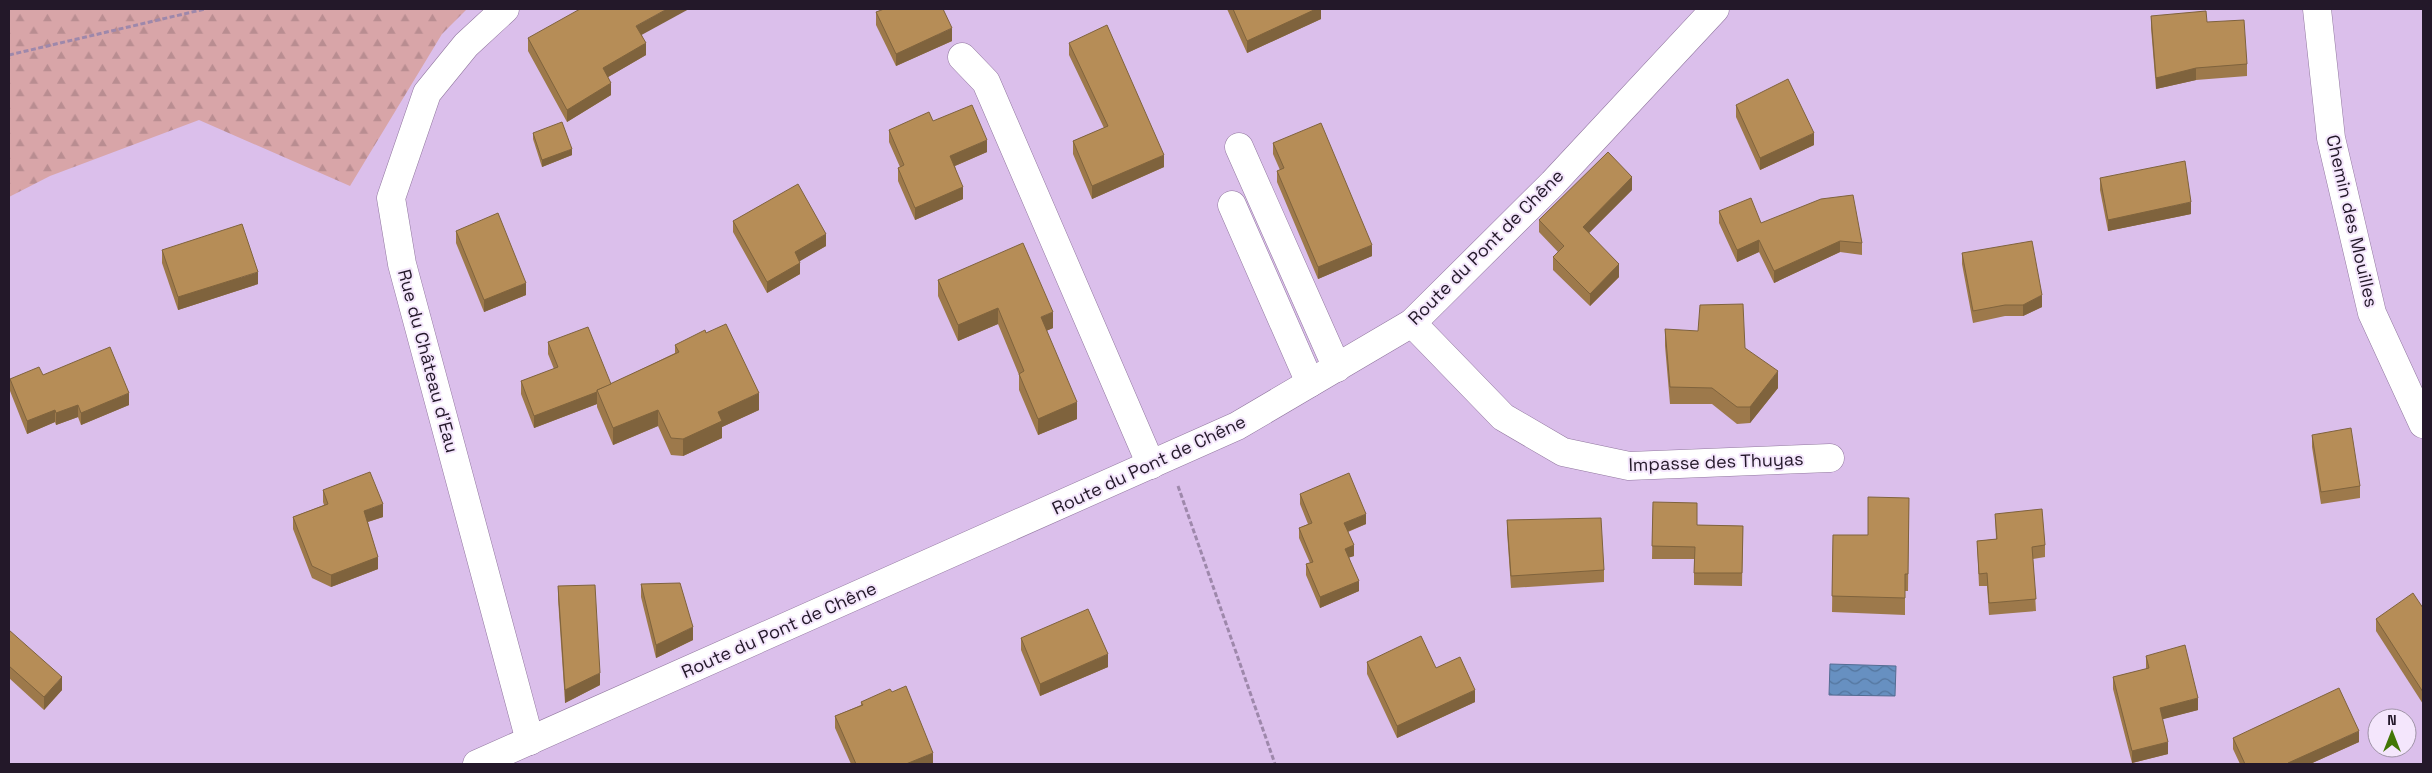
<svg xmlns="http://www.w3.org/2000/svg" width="2432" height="773" viewBox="0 0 2432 773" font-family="'Space Grotesk',sans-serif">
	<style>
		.forest { fill: url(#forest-firs) }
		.water { fill: url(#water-waves); stroke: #536c93 }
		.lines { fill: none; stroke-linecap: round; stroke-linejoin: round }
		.minor-casing { stroke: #91779f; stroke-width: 29 }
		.path { stroke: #9e88ab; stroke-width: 3; stroke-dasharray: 5 2.5; stroke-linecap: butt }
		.minor { stroke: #fff; stroke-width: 28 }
		.wall { fill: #9d794b }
		.shaded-wall { fill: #7f633d }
		.building { fill: #b68d57; stroke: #7f633d }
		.labels { text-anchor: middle; stroke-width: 4; stroke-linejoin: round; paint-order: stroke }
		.street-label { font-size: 18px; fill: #231829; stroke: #f4e6fc }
	</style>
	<defs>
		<pattern id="forest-firs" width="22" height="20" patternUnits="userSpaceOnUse" patternTransform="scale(1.25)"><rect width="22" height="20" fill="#d8a5a8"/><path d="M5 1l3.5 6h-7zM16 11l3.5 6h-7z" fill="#b98d91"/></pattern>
		<pattern id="water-waves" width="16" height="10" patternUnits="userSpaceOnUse" patternTransform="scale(1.25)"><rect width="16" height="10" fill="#6790c1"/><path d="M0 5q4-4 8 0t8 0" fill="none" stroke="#54759d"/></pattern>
	</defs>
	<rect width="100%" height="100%" fill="#dbbfeb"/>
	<polygon class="forest" points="9,9 467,9 442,34 350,186 199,120 50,176 9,197"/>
	<polygon class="water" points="1830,664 1896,666 1895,696 1829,695"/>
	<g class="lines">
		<defs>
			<g id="minor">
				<polyline points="505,9 466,45 427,93 391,198 402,264 530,741"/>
				<polyline points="2317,9 2331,138 2372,313 2423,424"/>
				<polyline points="962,57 986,82 1151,465"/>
				<polyline points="1239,147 1337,368"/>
				<polyline points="1232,205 1310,383"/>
				<polyline points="1412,323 1503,417 1563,452 1629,466 1830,458"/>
				<polyline points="477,764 1237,426 1412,323 1553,183 1715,9"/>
			</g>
		</defs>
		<use href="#minor" class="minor-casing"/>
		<g class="path">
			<polyline points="9,55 205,9"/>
			<polyline points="1178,486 1275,764"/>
		</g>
		<use href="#minor" class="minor"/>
	</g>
	<g class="wall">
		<polygon points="1227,9 1321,9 1321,19 1247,53"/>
		<polygon points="876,12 952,41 896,66 876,25"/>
		<polygon points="2151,16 2207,22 2247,64 2247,76 2196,80 2156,89 2151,28"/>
		<polygon points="642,35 646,55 608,77 611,95 567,122 528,51 528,38"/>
		<polygon points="1069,43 1164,167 1092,199 1073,154 1073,141 1104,128 1069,55"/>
		<polygon points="1736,105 1814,145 1760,170 1736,117"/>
		<polygon points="933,121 987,152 955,166 963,199 915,220 898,181 898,168 900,167 889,142 889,130"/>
		<polygon points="533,133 572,155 542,167 533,139"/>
		<polygon points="1273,143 1372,256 1318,279 1277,182 1277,171 1280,170 1273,154"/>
		<polygon points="2100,178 2191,214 2108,231 2100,190"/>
		<polygon points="1632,190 1589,233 1619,277 1590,306 1553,270 1553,257 1558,252 1539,232 1539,220"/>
		<polygon points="1719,211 1761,223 1862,243 1862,255 1840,252 1774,283 1759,252 1737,262 1719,223"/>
		<polygon points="733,221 826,246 799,261 800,274 767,293 733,232"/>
		<polygon points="456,231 526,295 484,312 456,243"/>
		<polygon points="162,250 258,284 178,310 162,263"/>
		<polygon points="1962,253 2042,307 2023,316 2005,316 1973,323 1962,264"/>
		<polygon points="938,280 1053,328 1046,331 1077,419 1038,435 1019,390 1019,375 998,324 958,341 938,296"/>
		<polygon points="1665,329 1745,348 1778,388 1750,423 1737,424 1712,404 1670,404 1665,346"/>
		<polygon points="548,342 611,384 675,353 675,345 759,410 722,427 722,438 683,456 671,455 658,426 613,445 597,407 597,404 534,428 521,394 521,381 554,369 548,354"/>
		<polygon points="43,375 129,405 81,425 78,417 56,425 55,422 27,434 10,391 10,379"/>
		<polygon points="2312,435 2360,486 2360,498 2321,504 2312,447"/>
		<polygon points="323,490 383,517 368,522 378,569 331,587 312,578 293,529 293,517 324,505 323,502"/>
		<polygon points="1300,494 1366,524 1348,532 1354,556 1349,557 1359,591 1320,608 1306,575 1306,564 1310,563 1299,538 1299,528 1308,524 1300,504"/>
		<polygon points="1909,498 1908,591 1905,591 1905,615 1832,612 1833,535 1868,535"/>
		<polygon points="1653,502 1697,525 1743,526 1742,586 1694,585 1694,559 1652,559"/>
		<polygon points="1995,514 2045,545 2045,557 2033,559 2036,611 1989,615 1987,586 1979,586 1977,541 1996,539"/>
		<polygon points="1507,520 1604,570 1604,582 1511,588 1507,532"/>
		<polygon points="641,584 693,640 656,658 641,597"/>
		<polygon points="558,586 600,685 565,703 558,599"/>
		<polygon points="2423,608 2423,704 2376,631 2376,619"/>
		<polygon points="9,630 62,690 44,710 9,678"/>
		<polygon points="1021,638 1108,667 1040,696 1021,650"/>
		<polygon points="2146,656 2198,710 2162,719 2168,754 2132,763 2113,689 2113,677 2146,669"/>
		<polygon points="1367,662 1436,668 1475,702 1397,738 1367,674"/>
		<polygon points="861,702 933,764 851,764 835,728 835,716 861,705"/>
		<polygon points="2233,738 2359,742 2310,764 2240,764 2233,749"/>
	</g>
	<g class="shaded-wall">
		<polygon points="667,9 689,9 636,38 636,26"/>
		<polygon points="1316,9 1321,9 1321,19 1247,53 1247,41"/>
		<polygon points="952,28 952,41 896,66 896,54"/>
		<polygon points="646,43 646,55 603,80 603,68"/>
		<polygon points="2196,68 2196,80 2156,89 2156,78"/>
		<polygon points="611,83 611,95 567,122 567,110"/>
		<polygon points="1814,133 1814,145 1760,170 1760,158"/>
		<polygon points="987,140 987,152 950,168 950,156"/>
		<polygon points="572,149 572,155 542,167 542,160"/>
		<polygon points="1164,155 1164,167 1092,199 1092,186"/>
		<polygon points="1632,177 1632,190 1583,239 1583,227"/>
		<polygon points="963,187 963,199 915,220 915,208"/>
		<polygon points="2191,202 2191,214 2108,231 2108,220"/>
		<polygon points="826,234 826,246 795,264 795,252"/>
		<polygon points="1759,240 1759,252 1737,262 1737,250"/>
		<polygon points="1840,241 1840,252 1774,283 1774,271"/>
		<polygon points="1372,245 1372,256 1318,279 1318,267"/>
		<polygon points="800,263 800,274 767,293 767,282"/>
		<polygon points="1619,264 1619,277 1590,306 1590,294"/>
		<polygon points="258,272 258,284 178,310 178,297"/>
		<polygon points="526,283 526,295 484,312 484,300"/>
		<polygon points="2042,295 2042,307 2023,316 2023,305"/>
		<polygon points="998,308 998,324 958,341 958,325"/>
		<polygon points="1053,312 1053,328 1041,333 1041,317"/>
		<polygon points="1778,371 1778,388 1750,423 1750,407"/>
		<polygon points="597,392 597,404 534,428 534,416"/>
		<polygon points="129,393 129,405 81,425 81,413"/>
		<polygon points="759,393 759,410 722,427 722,438 683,456 683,439 718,412"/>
		<polygon points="1077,402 1077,419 1038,435 1038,419"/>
		<polygon points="78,405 78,417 56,425 56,413"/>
		<polygon points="55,410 55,422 27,434 27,421"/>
		<polygon points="658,410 658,426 613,445 613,428"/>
		<polygon points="383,504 383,517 364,523 364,511"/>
		<polygon points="1366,514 1366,524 1344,533 1344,523"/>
		<polygon points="1354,545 1354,556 1345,559 1345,549"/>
		<polygon points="378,557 378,569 331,587 331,575"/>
		<polygon points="1359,581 1359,591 1320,608 1320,597"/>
		<polygon points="693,627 693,640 656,658 656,645"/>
		<polygon points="1108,654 1108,667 1040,696 1040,684"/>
		<polygon points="600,673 600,685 565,703 565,690"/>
		<polygon points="62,677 62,690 44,710 44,697"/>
		<polygon points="1475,690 1475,702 1397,738 1397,726"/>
		<polygon points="2198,698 2198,710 2160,720 2160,708"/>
		<polygon points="2359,731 2359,742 2310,764 2288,764 2288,763"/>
		<polygon points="2168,742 2168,754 2132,763 2132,751"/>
		<polygon points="933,753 933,764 906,764"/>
	</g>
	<g class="building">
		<polygon points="580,9 667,9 636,26 646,43 603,68 611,83 567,110 528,38"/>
		<polygon points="884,9 943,9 952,28 896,54 876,12"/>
		<polygon points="1233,9 1316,9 1247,41"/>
		<polygon points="2206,11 2207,22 2244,20 2247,64 2196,68 2156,78 2151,16"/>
		<polygon points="1107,25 1164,155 1092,186 1073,141 1108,126 1069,43"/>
		<polygon points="1788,79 1814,133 1760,158 1736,105"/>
		<polygon points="972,105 987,140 950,156 963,187 915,208 898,168 904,165 889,130 929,112 933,121"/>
		<polygon points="562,122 572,149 542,160 533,133"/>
		<polygon points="1321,123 1372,245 1318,267 1277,171 1284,168 1273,143"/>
		<polygon points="1608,152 1632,177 1583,227 1619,264 1590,294 1553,257 1564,246 1539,220"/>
		<polygon points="2185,161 2191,202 2108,220 2100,178"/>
		<polygon points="798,184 826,234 795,252 800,263 767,282 733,221"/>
		<polygon points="1853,195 1862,243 1840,241 1774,271 1759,240 1737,250 1719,211 1751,198 1761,223 1821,199"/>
		<polygon points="498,213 526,283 484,300 456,231"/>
		<polygon points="242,224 258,272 178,297 162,250"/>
		<polygon points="2032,241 2042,295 2023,305 2005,305 1973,311 1962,253"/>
		<polygon points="1023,243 1053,312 1041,317 1077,402 1038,419 1019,374 1024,371 998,308 958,325 938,280"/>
		<polygon points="1743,304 1745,348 1778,371 1750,407 1737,407 1712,388 1670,387 1665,329 1698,331 1700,305"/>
		<polygon points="726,324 759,393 718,412 722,421 683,439 671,438 658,410 613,428 597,390 679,352 675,345 705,330 706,333"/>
		<polygon points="588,327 611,384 597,390 597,392 534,416 521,381 558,367 548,342"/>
		<polygon points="110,347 129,393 81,413 78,405 56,413 55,410 27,421 10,379 39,367 43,375"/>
		<polygon points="2351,428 2360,486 2321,492 2312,435"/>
		<polygon points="370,472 383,504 364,511 378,557 331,575 312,566 293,517 328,504 323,490"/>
		<polygon points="1349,473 1366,514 1344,523 1354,545 1345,549 1359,581 1320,597 1306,564 1313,562 1299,528 1312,523 1300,494"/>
		<polygon points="1868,497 1909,498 1908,574 1905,574 1905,598 1832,596 1833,535 1868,535"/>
		<polygon points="1653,502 1697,503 1697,525 1743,526 1742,573 1694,573 1695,547 1652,546"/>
		<polygon points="2042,509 2045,545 2032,547 2036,599 1989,603 1987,573 1979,574 1977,541 1997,539 1995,514"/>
		<polygon points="1601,518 1604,570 1511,576 1507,520"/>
		<polygon points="680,583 693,627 656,645 641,584"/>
		<polygon points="595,585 600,673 565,690 558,586"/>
		<polygon points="2413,593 2423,608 2423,692 2376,619"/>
		<polygon points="1088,609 1108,654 1040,684 1021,638"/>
		<polygon points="9,630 62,677 44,697 9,666"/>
		<polygon points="1421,636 1436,668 1460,657 1475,690 1397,726 1367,662"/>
		<polygon points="2185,645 2198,698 2160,708 2168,742 2132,751 2113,677 2149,668 2146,656"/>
		<polygon points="906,686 933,753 906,764 856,764 835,716 863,705 861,702 890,689 892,692"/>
		<polygon points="2339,688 2359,731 2288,763 2288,764 2245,764 2233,738"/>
	</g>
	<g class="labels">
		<g class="street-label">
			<text transform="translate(2352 221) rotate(77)" y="6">Chemin des Mouilles</text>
			<text transform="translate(1486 247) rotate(-45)" y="6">Route du Pont de Chêne</text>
			<text transform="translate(428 361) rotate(75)" y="6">Rue du Château d'Eau</text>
			<text transform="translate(1716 462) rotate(-2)" y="6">Impasse des Thuyas</text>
			<text transform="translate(1149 465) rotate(-25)" y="6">Route du Pont de Chêne</text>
			<text transform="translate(779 630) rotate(-24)" y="6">Route du Pont de Chêne</text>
		</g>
	</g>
	<rect width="2432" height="773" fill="none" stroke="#231829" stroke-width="20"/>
	<g transform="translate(2392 733)"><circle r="24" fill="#f4e6fc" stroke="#a094a8"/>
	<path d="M0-4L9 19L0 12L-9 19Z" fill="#427705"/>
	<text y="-8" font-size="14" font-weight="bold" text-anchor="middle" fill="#231829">N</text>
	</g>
</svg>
